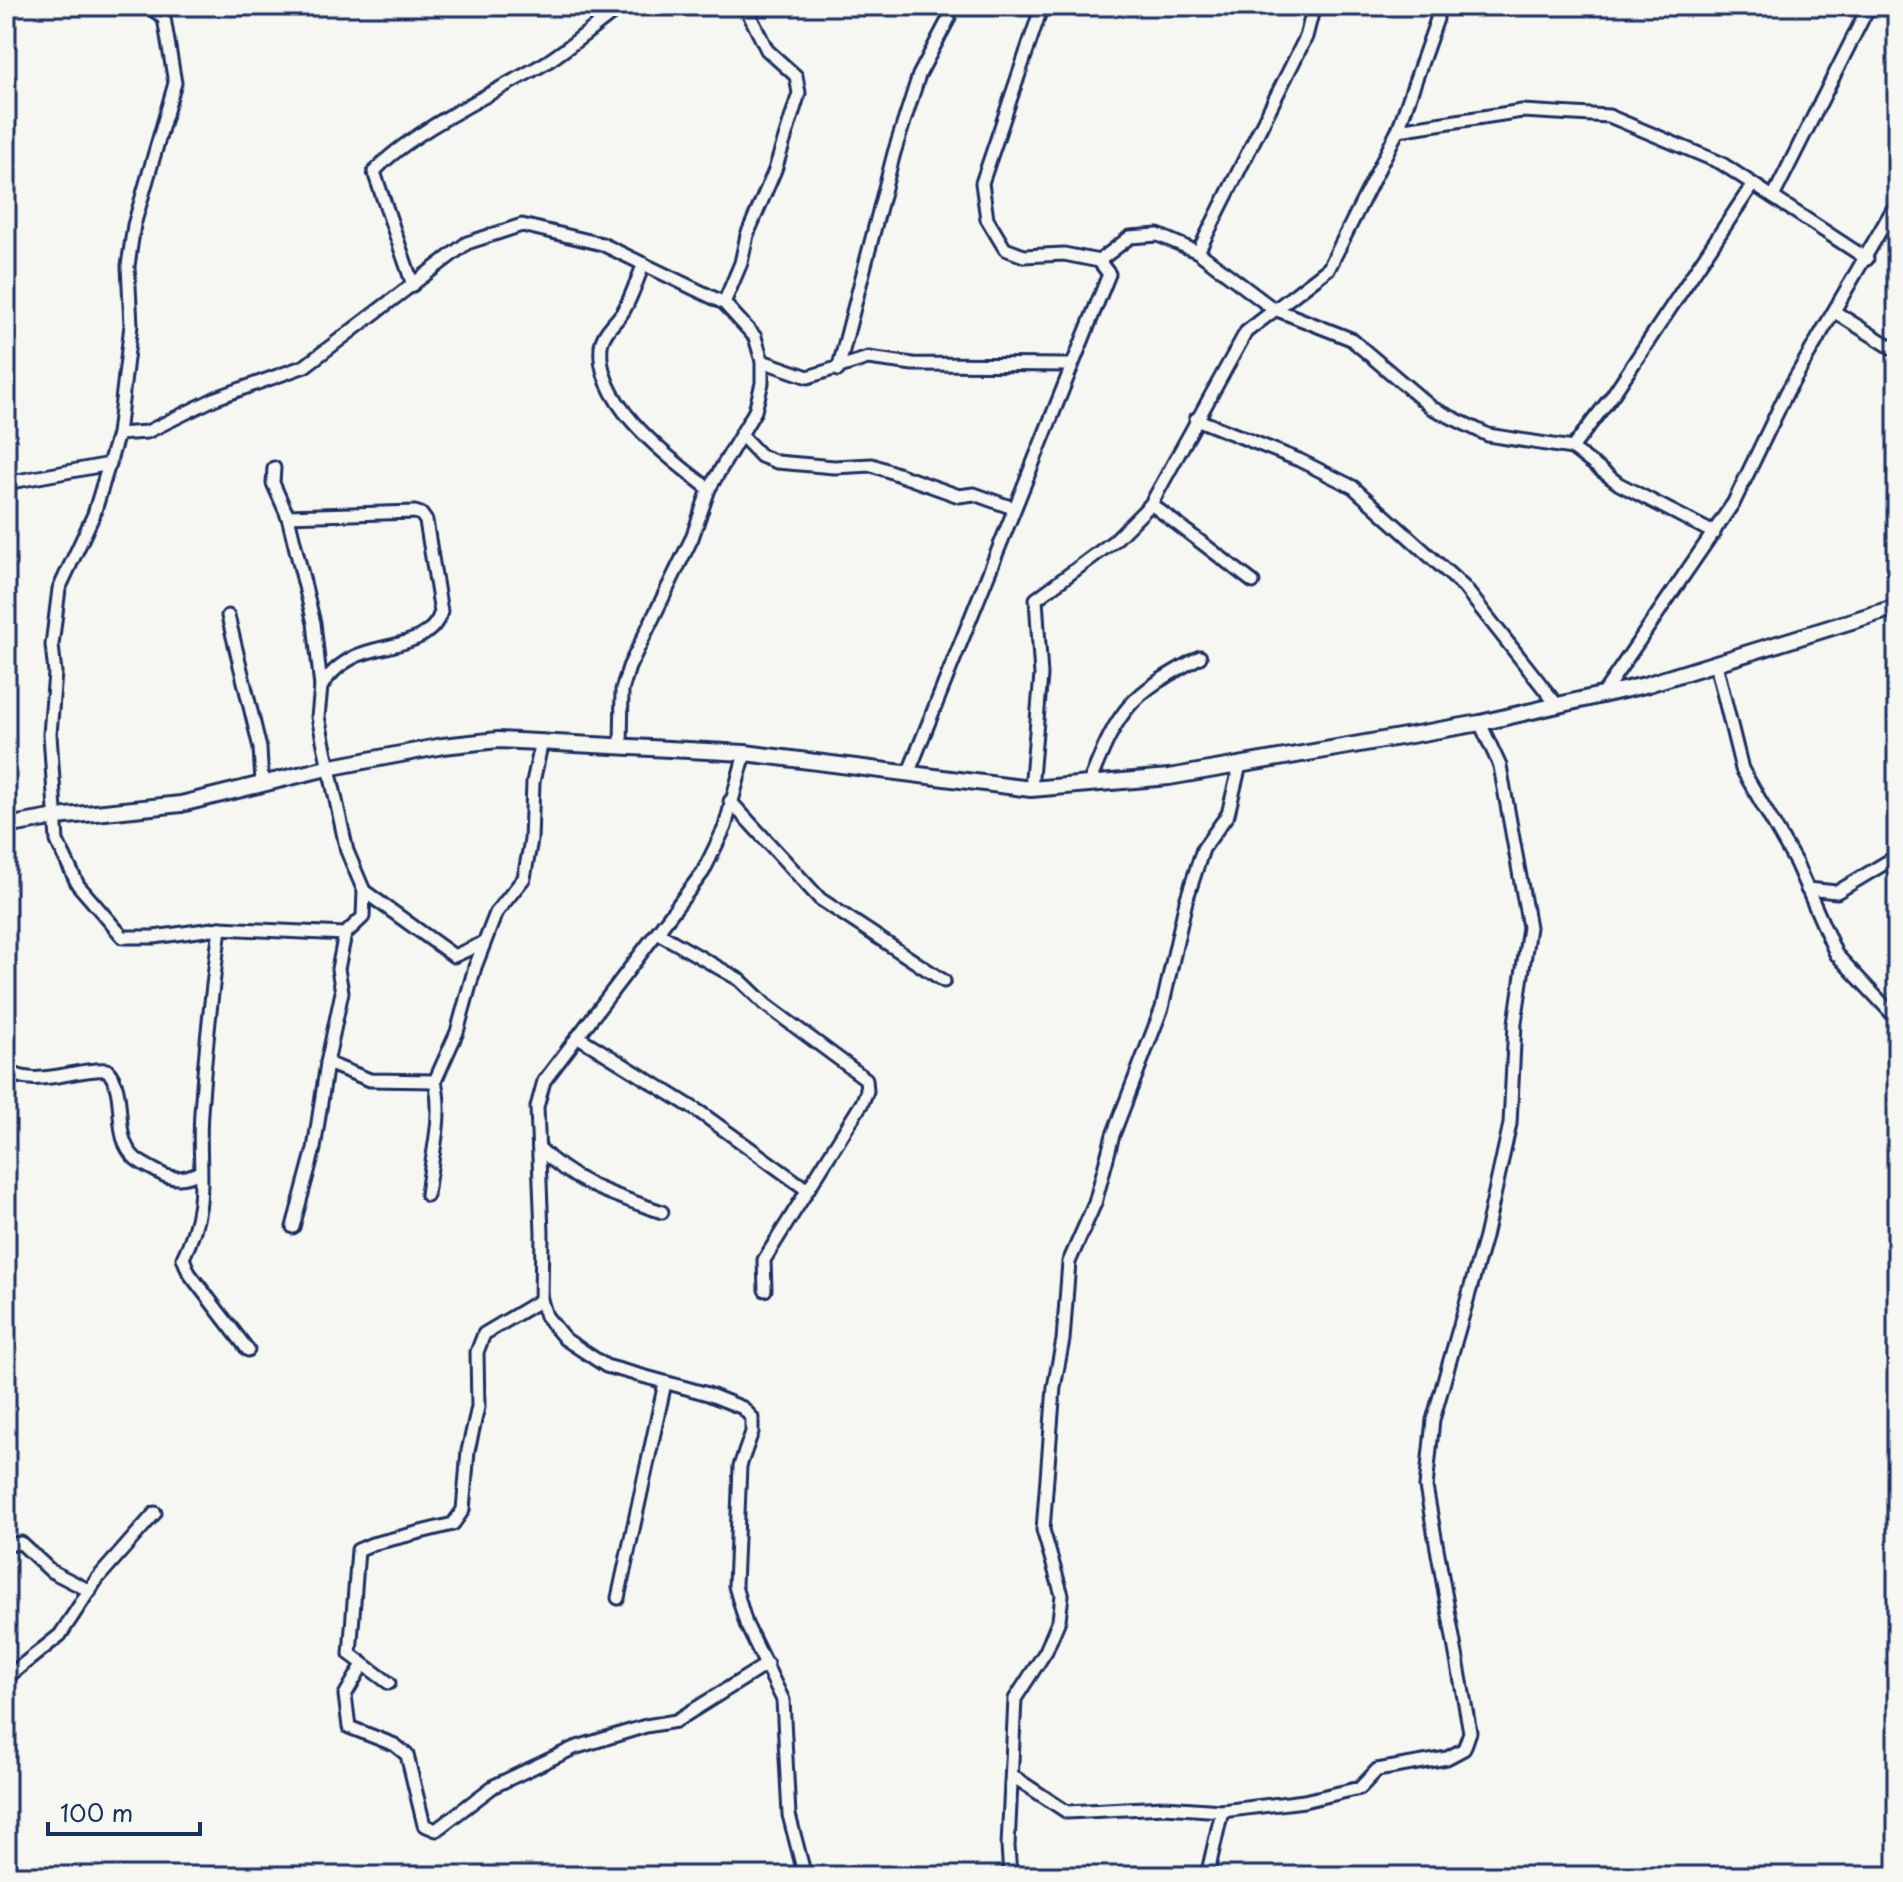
<svg xmlns="http://www.w3.org/2000/svg" width="1903" height="1882" viewBox="0 0 1903 1882" font-family="'Playpen Sans',sans-serif">
	<style>
		.lines { fill: none; stroke-linecap: round; stroke-linejoin: round }
		.minor-casing { stroke: #1b2f5e; stroke-width: 17 }
		.tertiary-casing { stroke: #1b2f5e; stroke-width: 20 }
		.minor { stroke: #f6f6f2; stroke-width: 11 }
		.tertiary { stroke: #f6f6f2; stroke-width: 14 }
	</style>
	<rect width="100%" height="100%" fill="#f6f6f2"/>
	<filter id="ink" filterUnits="userSpaceOnUse"><feTurbulence type="fractalNoise" baseFrequency=".0125" numOctaves="2"/><feDisplacementMap in="SourceGraphic" scale="16" xChannelSelector="R" yChannelSelector="G"/><feConvolveMatrix kernelMatrix="1 2 1 2 8 2 1 2 1" color-interpolation-filters="sRGB"/></filter>
	<g filter="url(#ink)">
		<g class="lines">
			<defs>
				<g id="minor">
					<polyline points="147,6 162,16"/>
					<polyline points="162,6 175,83 134,225 128,266 131,325 118,434 94,514 59,589 52,645 55,673 50,734 57,841 78,885 123,937 154,937 220,928 345,934"/>
					<polyline points="1398,130 1522,111 1609,116 1721,163 1867,259"/>
					<polyline points="1773,197 1869,6"/>
					<polyline points="1198,252 1306,37 1314,6"/>
					<polyline points="1099,261 1130,237 1158,235 1198,252 1272,308 1351,339 1432,408 1488,435 1572,448 1619,484 1714,533"/>
					<path d="M644 264C637 279 632 296 624 310 617 322 603 331 601 346 595 405 670 458 709 489"/>
					<path d="M413 285 374 172C407 133 500 90 547 62 573 45 597 24 622 6"/>
					<polyline points="724,303 741,263 747,235 775,170 799,93 796,76 767,50 745,6"/>
					<polyline points="1835,312 1897,351"/>
					<polyline points="762,361 808,377 868,358 913,364 1070,365"/>
					<polyline points="838,370 894,153 919,75 949,18"/>
					<polyline points="1196,419 1299,460 1353,487 1464,587 1557,705"/>
					<polyline points="118,434 147,432 216,398 305,366 467,243 522,225 602,244 724,303 755,337 762,361 762,383 755,411 709,489 692,538 629,667 622,690 621,745"/>
					<polyline points="742,436 761,456 777,462 834,467 872,465 959,496 974,494 1013,508"/>
					<polyline points="1572,448 1612,396 1753,184"/>
					<polyline points="274,468 273,483 288,517 314,623 321,687 318,717 347,851 364,891 363,917 345,934 338,969 342,992 327,1063"/>
					<polyline points="6,483 110,464"/>
					<polyline points="1151,504 1253,582"/>
					<path d="M287 516 415 512 421 514 426 521 441 612C430 648 382 643 354 657 339 665 330 673 321 687"/>
					<polyline points="228,616 260,748 262,783"/>
					<polyline points="1716,664 1742,769 1796,863 1836,954 1897,1019"/>
					<polyline points="1602,695 1734,502 1787,392 1897,202"/>
					<polyline points="745,753 725,827 703,872 544,1081 537,1107 542,1233 541,1300 546,1316 565,1339 606,1366 708,1394 743,1408 752,1418 752,1432 740,1466 735,1586 746,1624 783,1700 789,1815 805,1876"/>
					<polyline points="908,774 1109,274 1099,261 1064,254 1024,256 1005,249 987,219 982,183 1042,6"/>
					<path d="M1090 781C1120 706 1129 696 1200 657"/>
					<polyline points="1031,789 1041,675 1036,599 1114,541 1151,504 1246,332 1329,268 1398,130 1437,19 1436,6"/>
					<polyline points="730,801 820,899 944,981"/>
					<polyline points="1807,889 1837,892 1897,856"/>
					<polyline points="364,891 454,956 483,943"/>
					<path d="M220 928C212 990 205 1051 201 1113 197 1171 211 1201 183 1258L189 1273 248 1350"/>
					<polyline points="658,933 740,980 766,1005 866,1079 867,1091 862,1103 764,1260 765,1290"/>
					<polyline points="580,1038 701,1113 806,1189"/>
					<path d="M6 1069C31 1091 77 1067 107 1070 129 1093 110 1137 136 1159 142 1164 151 1168 158 1172 173 1181 185 1179 200 1172"/>
					<path d="M539 1148C576 1185 614 1195 662 1212"/>
					<path d="M427 1195C431 1157 444 1118 435 1081"/>
					<polyline points="293,1227 314,1149 327,1063 370,1080 435,1081 457,1032 475,967 496,913 524,878 531,840 533,782 542,741"/>
					<polyline points="6,1545 21,1543 51,1571 90,1591"/>
					<polyline points="618,1598 665,1383"/>
					<polyline points="362,1666 345,1695 349,1727 395,1745 407,1755 424,1825 436,1830 494,1786 574,1748 646,1726 676,1721 767,1664"/>
					<polyline points="6,1678 60,1635 97,1579 155,1513"/>
					<polyline points="389,1683 350,1654 358,1550 372,1544 453,1524 463,1510 468,1451 478,1407 477,1352 484,1334 541,1300"/>
					<polyline points="1014,1777 1067,1812 1165,1807 1222,1811 1304,1801 1360,1788 1377,1770 1447,1758 1464,1749 1470,1732 1426,1487 1433,1420 1485,1237 1510,1124 1515,1023 1529,927 1500,766 1480,723"/>
					<polyline points="1010,1876 1008,1846 1015,1699 1046,1651 1059,1620 1062,1595 1043,1530 1054,1387 1063,1340 1069,1262 1095,1203 1113,1135 1162,1008 1186,901 1203,849 1228,814 1240,765"/>
					<polyline points="1207,1876 1222,1811"/>
				</g>
				<polyline id="tertiary" points="6,826 57,817 181,804 327,768 443,746 498,740 745,753 1031,789 1169,777 1480,723 1645,685 1897,607"/>
			</defs>
			<use href="#minor" class="minor-casing"/>
			<use href="#tertiary" class="tertiary-casing"/>
			<use href="#minor" class="minor"/>
			<use href="#tertiary" class="tertiary"/>
		</g>
	</g>
	<rect width="1903" height="1882" fill="none" stroke="#f6f6f2" stroke-width="32"/>
	<rect x="16" y="16" width="1871" height="1850" fill="none" stroke="#1b2f5e" stroke-width="3" filter="url(#ink)"/>
	<path d="M48 1822v12h152v-12" fill="none" stroke="#1b2f5e" stroke-width="4"/>
	<text x="60" y="1822" font-size="24" fill="#1b2f5e" stroke="#f6f6f2" stroke-width="6" paint-order="stroke">100 m</text>
</svg>
